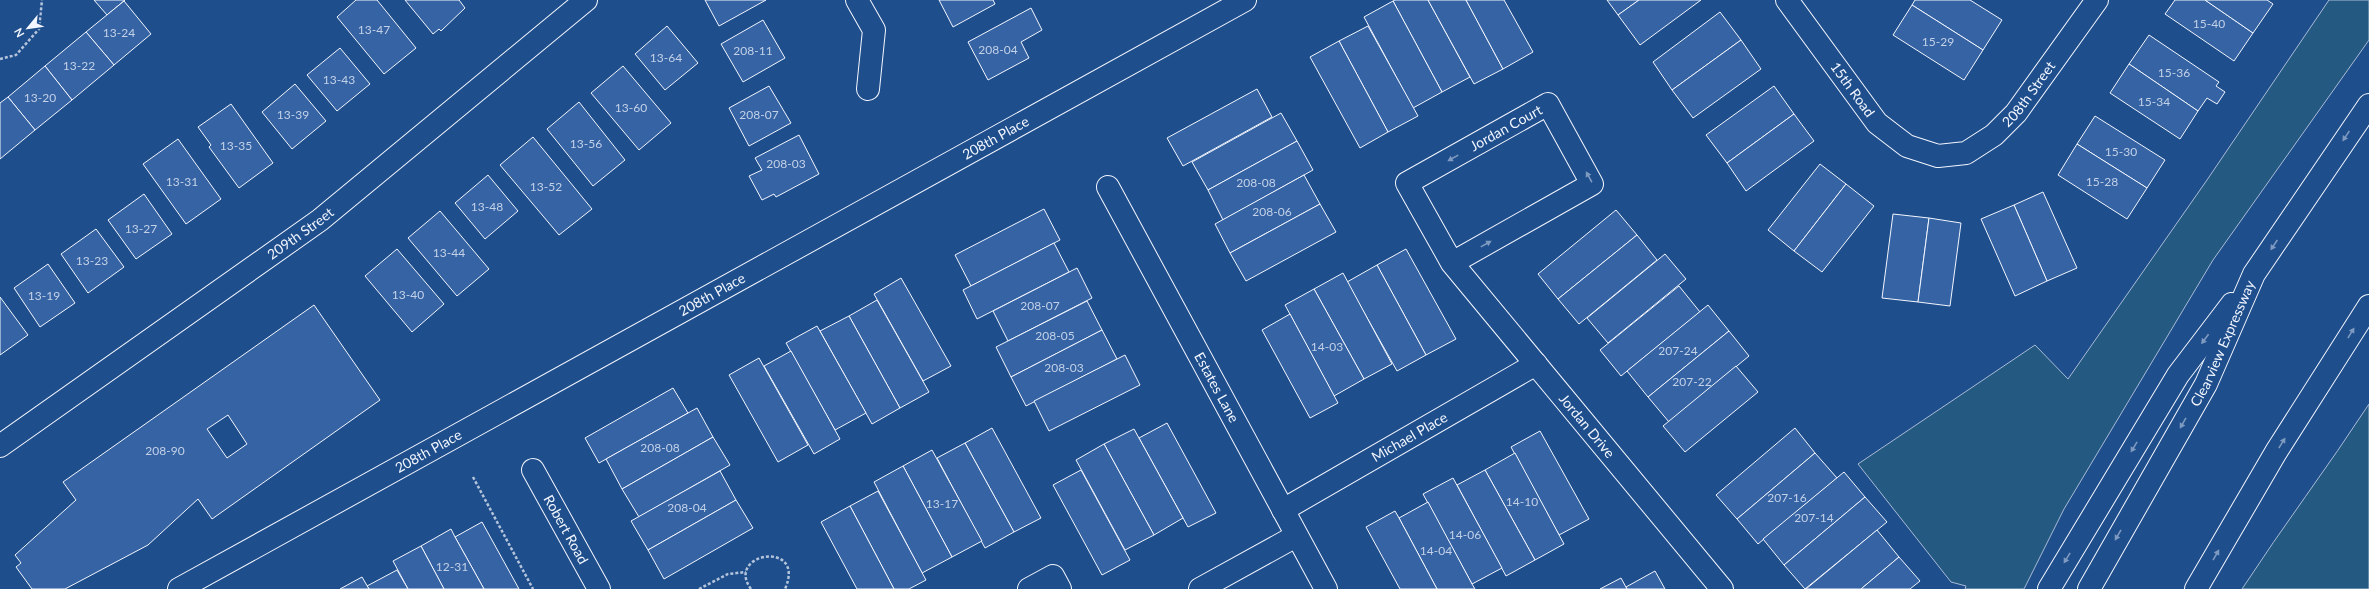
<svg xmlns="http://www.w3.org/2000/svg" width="2369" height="589" viewBox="0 0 2369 589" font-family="Lato,sans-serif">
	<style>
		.green { fill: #245a82; stroke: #a8bbd7 }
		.building { fill: #3563a3; stroke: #f2f6ff; fill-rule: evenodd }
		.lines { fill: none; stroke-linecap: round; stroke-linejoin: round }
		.street-casing { stroke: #f2f6ff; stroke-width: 24 }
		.highway-casing { stroke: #f2f6ff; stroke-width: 24 }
		.path { stroke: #b3c4dc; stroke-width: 2.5; stroke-dasharray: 3 2; stroke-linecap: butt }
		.street { stroke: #1f4e8c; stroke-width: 22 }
		.highway { stroke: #1f4e8c; stroke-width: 22 }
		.oneway { fill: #7e9ac0 }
		.labels { text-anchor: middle; stroke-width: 3; stroke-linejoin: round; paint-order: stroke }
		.number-label { font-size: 12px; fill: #c3d1e8 }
		.street-label { font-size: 14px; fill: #f2f6ff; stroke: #1f4e8c }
	</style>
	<rect width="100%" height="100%" fill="#1f4e8c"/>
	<g class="green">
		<polygon points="2329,0 2369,0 2369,40 2213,260 2064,509 2024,589 1965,589 1966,586 1951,582 1858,464 2035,345 2068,379 2207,180"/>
		<path d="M2369 404V589H2242C2283 526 2328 467 2369 404Z"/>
	</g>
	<g class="building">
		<polygon points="94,0 125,0 107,15"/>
		<polygon points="356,0 377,0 416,48 384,74 337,17"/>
		<polygon points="405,0 459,0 465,8 441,31 439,29 433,34"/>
		<polygon points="705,0 766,0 719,26"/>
		<polygon points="939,0 993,0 995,4 953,27"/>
		<polygon points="1395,0 1428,0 1470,77 1442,92 1393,1"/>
		<polygon points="1428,0 1466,0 1503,69 1474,84"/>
		<polygon points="1466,0 1504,0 1533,52 1503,69"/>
		<polygon points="1607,0 1639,0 1618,15"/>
		<polygon points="1639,0 1701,0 1640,45 1618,15"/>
		<polygon points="1915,0 1970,0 2002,20 1983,50 1912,5"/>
		<polygon points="2175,0 2205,0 2253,33 2234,61 2165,14"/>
		<polygon points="2205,0 2267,0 2273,4 2253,33"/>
		<polygon points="124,1 151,34 114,65 86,32"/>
		<polygon points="1393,1 1442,92 1413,108 1364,17"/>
		<polygon points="1912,5 1983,50 1964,80 1893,35"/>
		<polygon points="1031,8 1042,30 1021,42 1029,58 988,80 968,42"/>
		<polygon points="1720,12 1741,40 1672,90 1653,62"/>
		<polygon points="763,20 785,58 743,82 721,44"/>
		<polygon points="667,26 698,63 665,90 635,54"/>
		<polygon points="1368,26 1418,116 1388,132 1339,41"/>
		<polygon points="86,32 114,65 72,100 45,66"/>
		<polygon points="2149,35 2219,82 2216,86 2225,92 2217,104 2207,98 2198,111 2129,64"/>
		<polygon points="1741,40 1761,69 1693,118 1672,90"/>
		<polygon points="1339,41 1388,132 1360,148 1310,57"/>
		<polygon points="340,48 370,84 337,111 307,75"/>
		<polygon points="2129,64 2198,111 2180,139 2110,93"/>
		<polygon points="45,66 72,100 35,130 8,97"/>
		<polygon points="623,66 671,123 639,150 591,93"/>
		<polygon points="295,84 326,121 292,149 262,112"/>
		<polygon points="769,86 791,123 749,146 729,108"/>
		<polygon points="1774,86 1794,114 1727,163 1706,135"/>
		<polygon points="1257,89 1272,117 1183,166 1167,138"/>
		<polygon points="8,97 35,130 0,159 0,103"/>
		<polygon points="579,102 625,160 593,186 547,129"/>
		<polygon points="231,104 273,163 239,188 209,147 211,145 198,127"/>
		<polygon points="1281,113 1297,141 1208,190 1192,162"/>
		<polygon points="1794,114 1814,141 1746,191 1727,163"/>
		<polygon points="2095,116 2165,160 2147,188 2077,144"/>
		<polygon points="799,135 819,174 776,197 774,194 762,200 749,176 762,170 755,158"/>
		<polygon points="533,137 592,209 559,235 500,165"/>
		<polygon points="178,139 221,199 186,224 143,164"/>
		<polygon points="1297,141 1313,170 1223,220 1208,190"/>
		<polygon points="2077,144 2147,188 2127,219 2058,175"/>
		<polygon points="1820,164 1846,184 1794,251 1768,230"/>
		<polygon points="488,175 518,211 485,239 455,203"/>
		<polygon points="1304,175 1320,204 1230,253 1215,224"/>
		<polygon points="1846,184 1874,206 1822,272 1794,251"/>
		<polygon points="2043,192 2077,268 2047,281 2014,205"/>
		<polygon points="144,194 172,234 136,259 108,220"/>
		<polygon points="1320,204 1336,232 1246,281 1230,253"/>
		<polygon points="2014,205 2047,281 2015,296 1981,219"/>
		<polygon points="1044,209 1060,240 971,286 955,255"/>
		<polygon points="1616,210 1637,235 1558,299 1538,274"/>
		<polygon points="440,211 489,269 457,296 408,238"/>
		<polygon points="1893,214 1929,218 1918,302 1882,298"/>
		<polygon points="1929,218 1961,223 1950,306 1918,302"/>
		<polygon points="96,229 124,267 88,293 61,254"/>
		<polygon points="1637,235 1657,260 1579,324 1558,299"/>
		<polygon points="1054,243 1069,272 977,319 963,290"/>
		<polygon points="397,249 444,304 412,332 365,276"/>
		<polygon points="1406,249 1456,339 1426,355 1377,265"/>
		<polygon points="1665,254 1686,279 1608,343 1587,318"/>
		<polygon points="48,264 75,303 40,327 14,288"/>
		<polygon points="1377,265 1426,355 1397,371 1347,282"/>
		<polygon points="1077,268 1092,298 1008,341 993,311"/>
		<polygon points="1343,273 1392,364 1364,379 1314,289"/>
		<polygon points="901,278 951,366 923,381 874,294"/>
		<polygon points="1679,286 1700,312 1621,376 1600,350"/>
		<polygon points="1314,289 1364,379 1334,396 1285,305"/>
		<polygon points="0,297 28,335 0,355"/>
		<polygon points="877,300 929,392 900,408 849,316"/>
		<polygon points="1087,301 1102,330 1011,377 996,347"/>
		<path d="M314 305 380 400 212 519 198 499 148 545 65 589H32L16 567 21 563 15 555 76 500 63 482ZM228 415 247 444 227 458 207 429Z"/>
		<polygon points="1708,305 1729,331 1648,397 1627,371"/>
		<polygon points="1290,314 1338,403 1310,418 1262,330"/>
		<polygon points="849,316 900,408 872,424 820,331"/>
		<polygon points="817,326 866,413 835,430 786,343"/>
		<polygon points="1102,330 1117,359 1026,406 1011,377"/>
		<polygon points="1729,331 1749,356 1669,422 1648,397"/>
		<polygon points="791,351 840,439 814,454 764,366"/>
		<polygon points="1125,355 1140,385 1049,431 1034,401"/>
		<polygon points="759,358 808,445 778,462 729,375"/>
		<polygon points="1736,366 1758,392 1685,452 1663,426"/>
		<polygon points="673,388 688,413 599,463 585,438"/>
		<polygon points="697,408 713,437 622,489 606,459"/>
		<polygon points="1167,423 1216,513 1188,527 1139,438"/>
		<polygon points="992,428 1041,518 1014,532 965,443"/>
		<polygon points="1795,428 1815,453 1737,519 1716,495"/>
		<polygon points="1134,429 1183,518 1154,535 1104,444"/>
		<polygon points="1540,431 1589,519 1559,535 1511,447"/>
		<polygon points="713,437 730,465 639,517 622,489"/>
		<polygon points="965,443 1014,532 985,548 937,458"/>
		<polygon points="1104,444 1154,535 1125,550 1076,460"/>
		<polygon points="932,450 982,541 952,557 903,466"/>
		<polygon points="1515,453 1564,544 1535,560 1485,470"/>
		<polygon points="1815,453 1837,478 1758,544 1737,519"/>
		<polygon points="903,466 952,557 922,573 874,482"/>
		<polygon points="1081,470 1130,560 1102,575 1053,485"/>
		<polygon points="1485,470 1535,560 1506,576 1457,485"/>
		<polygon points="720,471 736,500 648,550 631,521"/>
		<polygon points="1844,472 1865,497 1784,565 1763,539"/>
		<polygon points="1453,478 1502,568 1472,584 1423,494"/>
		<polygon points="878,491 926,580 909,589 894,589 850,506"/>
		<polygon points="1865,497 1887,522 1805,589 1784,565"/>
		<polygon points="736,500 753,528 664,579 648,550"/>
		<polygon points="1428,502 1472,584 1475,589 1437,589 1399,518"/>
		<polygon points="850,506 894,589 857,589 821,522"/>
		<polygon points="1395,511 1399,518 1437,589 1400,589 1366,527"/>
		<polygon points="482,522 519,589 484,589 455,537"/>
		<polygon points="451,529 455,537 484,589 444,589 421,546"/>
		<polygon points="1877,530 1899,557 1861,589 1806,589"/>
		<polygon points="421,546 444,589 408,589 393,561"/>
		<polygon points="1899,557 1920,581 1910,589 1861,589"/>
		<polygon points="397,570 408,589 369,589 367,586"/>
		<polygon points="1655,571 1665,589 1627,589 1626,587"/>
		<polygon points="362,577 369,589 340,589"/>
		<polygon points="1621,578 1627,589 1600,589"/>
	</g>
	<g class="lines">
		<defs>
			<g id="street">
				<polyline points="857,0 874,30 868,89"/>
				<path id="s1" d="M1787 0 1877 123 1907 146 1938 156 1966 153 1994 135 2016 113 2097 0"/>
				<path id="s2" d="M1108 187 1326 589"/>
				<path id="s3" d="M1452 263 1592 184 1548 104 1407 183 1452 263 1722 589"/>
				<path id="s4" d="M0 446 320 220 586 0"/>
				<path id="s5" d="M533 470 599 589"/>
				<path id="s6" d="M1283 510 1536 364"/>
				<path id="s7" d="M179 589 1245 0"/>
				<polyline points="1029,589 1053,576 1060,589"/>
				<polyline points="1200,589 1296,536"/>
			</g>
			<g id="highway">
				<polyline points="2049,589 2178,375 2232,304"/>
				<path id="s8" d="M2089 589 2206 384 2254 274 2369 105"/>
				<polyline points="2196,589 2276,452 2369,306"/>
			</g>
		</defs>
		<use href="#street" class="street-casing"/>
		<use href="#highway" class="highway-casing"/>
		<g class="path">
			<polyline points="0,59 16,55 39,29 42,0"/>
			<polyline points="473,477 533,589"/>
			<polyline points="699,589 728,574 746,572"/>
			<path d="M751 589C724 553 807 539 785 589"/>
		</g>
		<use href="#street" class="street"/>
		<use href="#highway" class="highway"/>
	</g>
	<defs><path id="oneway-solid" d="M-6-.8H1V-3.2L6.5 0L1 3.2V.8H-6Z"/></defs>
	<g class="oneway">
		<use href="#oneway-solid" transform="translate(2346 136) rotate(124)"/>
		<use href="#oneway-solid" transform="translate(1453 158) rotate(151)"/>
		<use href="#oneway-solid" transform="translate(1589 177) rotate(-119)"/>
		<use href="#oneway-solid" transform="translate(1486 244) rotate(-29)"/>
		<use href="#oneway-solid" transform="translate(2274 245) rotate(124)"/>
		<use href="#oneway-solid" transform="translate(2351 333) rotate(-58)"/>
		<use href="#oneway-solid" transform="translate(2205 339) rotate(127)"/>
		<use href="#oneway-solid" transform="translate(2183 423) rotate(120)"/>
		<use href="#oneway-solid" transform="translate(2282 443) rotate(-58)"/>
		<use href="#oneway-solid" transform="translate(2134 447) rotate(121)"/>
		<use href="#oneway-solid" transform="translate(2118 535) rotate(120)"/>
		<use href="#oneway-solid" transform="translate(2216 555) rotate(-60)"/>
		<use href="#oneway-solid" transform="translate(2067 558) rotate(121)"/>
	</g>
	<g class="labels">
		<g class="number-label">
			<text x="2209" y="28">15-40</text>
			<text x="374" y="34">13-47</text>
			<text x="119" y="37">13-24</text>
			<text x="1938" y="46">15-29</text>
			<text x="998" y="54">208-04</text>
			<text x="753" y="55">208-11</text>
			<text x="666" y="62">13-64</text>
			<text x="79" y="70">13-22</text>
			<text x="2174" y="77">15-36</text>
			<text x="339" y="84">13-43</text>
			<text x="40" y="102">13-20</text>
			<text x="2154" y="106">15-34</text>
			<text x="631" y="112">13-60</text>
			<text x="293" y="119">13-39</text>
			<text x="759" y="119">208-07</text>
			<text x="586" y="148">13-56</text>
			<text x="236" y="150">13-35</text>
			<text x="2121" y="156">15-30</text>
			<text x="786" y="168">208-03</text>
			<text x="182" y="186">13-31</text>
			<text x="2102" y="186">15-28</text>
			<text x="1256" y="187">208-08</text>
			<text x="546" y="191">13-52</text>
			<text x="487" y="211">13-48</text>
			<text x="1272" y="216">208-06</text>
			<text x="141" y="233">13-27</text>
			<text x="449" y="257">13-44</text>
			<text x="92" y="265">13-23</text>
			<text x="408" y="299">13-40</text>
			<text x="44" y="300">13-19</text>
			<text x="1040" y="310">208-07</text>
			<text x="1055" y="340">208-05</text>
			<text x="1327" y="351">14-03</text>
			<text x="1678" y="355">207-24</text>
			<text x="1064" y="372">208-03</text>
			<text x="1692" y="386">207-22</text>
			<text x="660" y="452">208-08</text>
			<text x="165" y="455">208-90</text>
			<text x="1787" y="502">207-16</text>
			<text x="1522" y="506">14-10</text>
			<text x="942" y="508">13-17</text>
			<text x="687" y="512">208-04</text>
			<text x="1814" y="522">207-14</text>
			<text x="1465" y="539">14-06</text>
			<text x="1436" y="555">14-04</text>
			<text x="452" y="571">12-31</text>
		</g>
		<g class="street-label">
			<text dy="5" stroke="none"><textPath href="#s1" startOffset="111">15th Road</textPath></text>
			<text dy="5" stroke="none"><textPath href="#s1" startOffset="338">208th Street</textPath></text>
			<text transform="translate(1506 128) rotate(-29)" y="5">Jordan Court</text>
			<text dy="5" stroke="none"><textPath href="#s7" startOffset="933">208th Place</textPath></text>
			<text dy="5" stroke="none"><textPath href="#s4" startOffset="368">209th Street</textPath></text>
			<text dy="5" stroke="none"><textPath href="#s7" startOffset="609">208th Place</textPath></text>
			<text dy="5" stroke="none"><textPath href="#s8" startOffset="280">Clearview Expressway</textPath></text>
			<text dy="5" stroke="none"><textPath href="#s2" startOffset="228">Estates Lane</textPath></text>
			<text dy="5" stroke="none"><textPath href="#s3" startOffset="717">Jordan Drive</textPath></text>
			<text dy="5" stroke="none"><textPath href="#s6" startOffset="146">Michael Place</textPath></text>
			<text dy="5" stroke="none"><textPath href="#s7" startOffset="285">208th Place</textPath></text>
			<text dy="5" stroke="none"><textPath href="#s5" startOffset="68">Robert Road</textPath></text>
		</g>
	</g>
	<g transform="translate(28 28) rotate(241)" stroke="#1f4e8c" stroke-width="3" paint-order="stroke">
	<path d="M0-3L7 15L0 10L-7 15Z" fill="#f2f6ff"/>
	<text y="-6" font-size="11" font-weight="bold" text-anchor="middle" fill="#f2f6ff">N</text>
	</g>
</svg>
